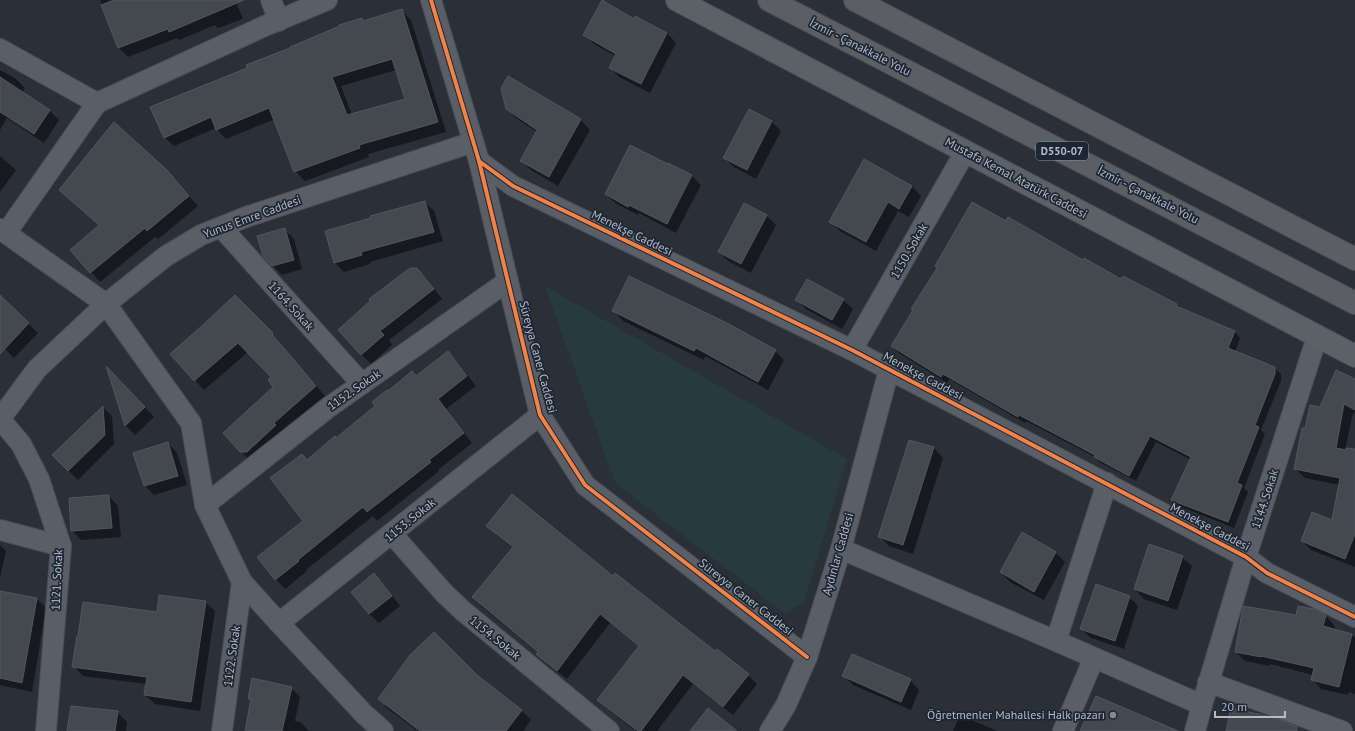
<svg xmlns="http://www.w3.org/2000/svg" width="1355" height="731" viewBox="0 0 1355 731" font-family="'PT Sans',sans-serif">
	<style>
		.green { fill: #273a3e }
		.shadow { fill: #0007; fill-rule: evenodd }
		.building { fill: #444950; stroke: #52575f; fill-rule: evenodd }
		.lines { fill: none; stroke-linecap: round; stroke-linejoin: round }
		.minor-casing { stroke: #484c53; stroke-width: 22 }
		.primary-casing { stroke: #484c55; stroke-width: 24 }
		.trunk-casing { stroke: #474c53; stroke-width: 24 }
		.minor { stroke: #5a5e66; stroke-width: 20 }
		.primary { stroke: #5c6168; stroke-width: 22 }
		.trunk { stroke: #5b5f64; stroke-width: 22 }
		.cycleway-casing { stroke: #1d2633; stroke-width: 6 }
		.cycleway { stroke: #f48246; stroke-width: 4 }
		.poi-dot { fill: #848b96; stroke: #1d2633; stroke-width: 1.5 }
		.labels { text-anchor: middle; stroke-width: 3.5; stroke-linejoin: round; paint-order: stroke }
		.shield { fill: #1d2633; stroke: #878f9c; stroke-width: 1 }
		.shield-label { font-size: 11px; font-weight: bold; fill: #b4bcc9 }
		.street-label { font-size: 12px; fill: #b4bcc9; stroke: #1d2633 }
		.poi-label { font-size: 12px; fill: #b4bcc9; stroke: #1d2633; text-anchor: end }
	</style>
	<rect width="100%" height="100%" fill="#2a3038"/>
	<polygon class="green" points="545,286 847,459 804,603 784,613 615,483"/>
	<g class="shadow">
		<polygon points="100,0 235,0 243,19 218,28 215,25 179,40 177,38 128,57 119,48"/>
		<path d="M401 10 411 20 446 132 368 154 369 157 305 181 295 171 275 119 226 139 216 128 174 146 164 137 248 68 362 19 364 21ZM396 70 406 99 352 115 341 86Z"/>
		<polygon points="634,20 667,33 676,43 650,93 619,77 610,67 616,56 594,44 584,34"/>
		<polygon points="0,70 15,78 25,88 22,92 50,111 59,120 44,143 7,118 0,130"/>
		<polygon points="509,77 581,120 590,130 558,186 531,170 521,161 537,132 516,118 507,109"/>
		<polygon points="749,110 772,122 781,131 756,179 734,167 724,158"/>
		<polygon points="0,156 16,170 0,192"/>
		<polygon points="669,164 692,176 701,185 676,233 639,213 638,215 615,203 606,194 668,166"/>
		<polygon points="167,171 198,206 158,239 155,237 100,282 72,250"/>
		<polygon points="912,186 921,196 909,217 898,211 876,251 840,231 830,221"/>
		<polygon points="425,202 434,211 443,241 370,262 370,264 344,272 335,263"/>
		<polygon points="744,204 767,216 776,225 751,273 728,261 719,252"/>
		<polygon points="1006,222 1121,280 1177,305 1181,309 1234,331 1240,338 1235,352 1274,368 1281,374 1281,381 1261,430 1265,434 1244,488 1248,492 1234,528 1179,506 1172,500 1191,460 1156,442 1136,481 1101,463 1095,457 1026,421 1025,423 949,379 947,383 899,353 892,346"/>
		<polygon points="284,229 294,239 302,269 282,275 272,265"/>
		<polygon points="416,269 426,278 442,299 389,340 392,345 371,364 361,354"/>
		<polygon points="4,300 38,333 14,358 0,344 0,304"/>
		<polygon points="797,300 843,300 853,309 842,329 806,309"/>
		<polygon points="245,305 281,343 280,344 325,396 250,461 241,451 275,387 273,377 248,352 204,390 171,354"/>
		<polygon points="614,311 775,351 784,360 768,390 705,356 704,360 623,321"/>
		<polygon points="448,353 457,362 476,386 446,409 472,443 438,470 439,471 377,521 373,516 306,570 307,571 285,589 276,579 259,558 304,521 302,455 307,460 336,440 376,406 388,392 416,377"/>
		<polygon points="108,369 154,417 135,435 126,426"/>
		<polygon points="1355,380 1355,414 1353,412 1345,451 1355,452 1355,567 1311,550 1302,541 1333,521 1340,485 1305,478 1296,469 1306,429 1320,408"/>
		<polygon points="103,407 112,416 114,444 78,480 53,455"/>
		<polygon points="168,443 177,453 187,485 154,495 145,486"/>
		<polygon points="934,448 943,458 913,554 889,546 880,537"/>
		<polygon points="109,496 118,506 121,537 81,540 72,530"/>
		<polygon points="488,526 613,577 715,653 748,675 757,684 733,715 693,684 657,731 636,731 608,709 598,700 640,647 610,623 567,679 547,664 538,654 538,653 482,607 473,597 513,548 497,536"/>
		<polygon points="1022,534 1056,553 1065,562 1044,600 1010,582 1001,572"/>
		<polygon points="0,545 6,551 0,578"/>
		<polygon points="1182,557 1192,566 1177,610 1144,599 1135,589"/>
		<polygon points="374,575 383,584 400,606 379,623 369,614 352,592"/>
		<polygon points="0,592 37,599 46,608 32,692 0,685"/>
		<polygon points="1129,597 1138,606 1124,649 1091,638 1081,629"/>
		<polygon points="205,602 215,611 200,711 155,704 145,695 147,684 83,676 74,666"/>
		<polygon points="1297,616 1326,616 1335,626 1334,630 1351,634 1355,638 1355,694 1349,692 1348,695 1321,689 1312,679 1313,675 1270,664 1270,666 1245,661 1236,652"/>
		<polygon points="476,676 522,711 531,720 523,731 418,731 388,709 379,699"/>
		<polygon points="844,676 910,680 919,690 911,710 853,685"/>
		<polygon points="291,688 300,697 295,721 300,722 309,731 246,731 252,701 249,698"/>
		<polygon points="117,712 127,722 126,731 69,731"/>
		<polygon points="960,715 997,731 953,731"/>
	</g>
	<g class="building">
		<polygon points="114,0 244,0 169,32 168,29 118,48 101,5"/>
		<polygon points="602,0 634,19 635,16 667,33 641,84 609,68 616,54 583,35"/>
		<path d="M402 9 438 122 359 145 360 148 294 172 269 108 216 130 211 117 164 138 150 107 247 68 246 65 290 48V47L340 26 339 25 362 18 363 21ZM392 59 405 99 347 115 332 77Z"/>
		<polygon points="508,76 581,119 549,177 520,161 537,130 506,109 501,88"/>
		<polygon points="0,77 50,110 34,134 0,112"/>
		<polygon points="749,109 772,121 747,170 723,158"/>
		<polygon points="114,122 167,170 189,196 147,231 145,228 90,273 70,250 99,225 59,190 100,139"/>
		<polygon points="630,145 668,164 668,163 692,175 667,224 629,205 628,207 605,194"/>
		<polygon points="864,159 912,186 899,209 888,202 866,242 829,222"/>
		<polygon points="425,201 434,232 361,252 362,255 334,263 325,231 371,218 370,216"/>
		<polygon points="972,202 1006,221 1008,217 1083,260 1084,258 1121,279 1123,276 1177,304 1176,306 1235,331 1228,348 1275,367 1275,374 1255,425 1259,427 1237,483 1242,485 1228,522 1171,500 1191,457 1150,436 1129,476 1094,457 1095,455 1019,415 1018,417 943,374 941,377 891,346 913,310 911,309 937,268 935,266"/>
		<polygon points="744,203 767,215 741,264 718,252"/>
		<polygon points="285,228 294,260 272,266 263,256 257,236"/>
		<polygon points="410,268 417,268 434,289 380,331 384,335 361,355 338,330 370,301 369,299"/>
		<polygon points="629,276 727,323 776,350 758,382 696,348 694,351 612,311"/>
		<polygon points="807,279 844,299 832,320 795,300"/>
		<polygon points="0,295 29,323 0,354"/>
		<polygon points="235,295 273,333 272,334 316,386 274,423 276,425 247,452 240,452 223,433 273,387 268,380 271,377 238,343 194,381 170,354 204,324"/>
		<polygon points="448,351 467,376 438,399 464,433 429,460 431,462 367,512 363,507 298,560 299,561 275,580 257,557 303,521 270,478 302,454 307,460 335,436 336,438 375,406 372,402 387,390 388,391 412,371 416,376"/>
		<polygon points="106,366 145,407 125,426"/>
		<polygon points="1336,370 1355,379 1355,410 1344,404 1336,448 1346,450 1346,448 1355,449 1355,534 1345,559 1301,541 1312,512 1332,520 1340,478 1294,469 1302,428 1305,428 1310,405 1320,407"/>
		<polygon points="103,406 105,435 68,471 52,455"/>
		<polygon points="909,440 934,447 903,545 878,537"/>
		<polygon points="168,442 178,476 144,486 133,453"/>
		<polygon points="512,494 613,576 615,573 715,651 717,649 749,674 723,707 683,675 641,731 638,731 597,700 639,646 600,614 557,671 536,654 538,652 472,597 513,547 486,526"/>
		<polygon points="109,495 112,528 71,531 69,498"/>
		<polygon points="1022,532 1056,552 1034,592 1000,572"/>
		<polygon points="1149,544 1183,556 1168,601 1134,589"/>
		<polygon points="374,573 392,596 369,614 351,592"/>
		<polygon points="1096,584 1130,596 1115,641 1080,629"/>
		<polygon points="0,591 37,598 22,683 0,678"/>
		<polygon points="159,595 206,601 191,702 144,695 147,677 72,667 77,636 78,636 83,602 157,612"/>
		<polygon points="1243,606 1296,615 1298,606 1314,609 1326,615 1323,626 1352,634 1339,687 1311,680 1314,668 1261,656 1261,657 1235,652"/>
		<polygon points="434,632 477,675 522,710 506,731 420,731 378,699 410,655"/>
		<polygon points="852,654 911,679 901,702 842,676"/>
		<polygon points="252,678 292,687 282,731 245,731 251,699 248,699"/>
		<polygon points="1096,696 1178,731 1080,731"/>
		<polygon points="71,706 118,711 115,731 67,731"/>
		<polygon points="708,708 737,731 690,731"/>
		<polygon points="1231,708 1271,717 1297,727 1297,731 1226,731"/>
	</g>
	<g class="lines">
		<defs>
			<g id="minor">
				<polyline points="271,0 279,21"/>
				<polyline points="431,0 479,161 540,415 585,485 807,657"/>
				<polyline points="0,49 97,103 267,25 327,0"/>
				<polyline points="479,161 513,186 852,350 1246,557 1267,573 1355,617"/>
				<polyline points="221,227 362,384"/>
				<polyline points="0,229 106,304 191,423 205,505 242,582 279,623 364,714 383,731"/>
				<polyline points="6,233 97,103"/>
				<polyline points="852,350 965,152"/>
				<polyline points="0,419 37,369 106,304 166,256 201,235 246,217 473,142"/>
				<polyline points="0,419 21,444 39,479 61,546 46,731"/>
				<polyline points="1107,483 1056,641 1202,705"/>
				<polyline points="205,505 329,407 508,281"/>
				<polyline points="0,530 61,546"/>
				<polyline points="392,534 444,593 463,611 609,731"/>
				<polyline points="841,549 1056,641"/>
				<polyline points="279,623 540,415"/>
				<polyline points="1208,682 1342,731"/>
				<polyline points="222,731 242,582"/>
				<polyline points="770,731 786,705 807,657 841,549 889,370"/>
				<polyline points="1063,731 1094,658"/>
				<polyline points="1195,731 1202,705 1246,557 1317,337"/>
			</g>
			<polyline id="primary" points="677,0 1355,356"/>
			<g id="trunk">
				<polyline points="769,0 1355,303"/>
				<polyline points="855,0 1355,259"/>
			</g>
		</defs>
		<use href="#minor" class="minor-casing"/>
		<use href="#primary" class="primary-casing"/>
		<use href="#trunk" class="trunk-casing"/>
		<use href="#minor" class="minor"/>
		<use href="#primary" class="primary"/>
		<use href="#trunk" class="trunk"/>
		<defs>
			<g id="cycleway">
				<polyline points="431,0 479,161 540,415 585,485 807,657"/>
				<polyline points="479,161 513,186 852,350 1246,557 1267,573 1355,617"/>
			</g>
		</defs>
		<use href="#cycleway" class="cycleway-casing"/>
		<use href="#cycleway" class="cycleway"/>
	</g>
	<circle class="poi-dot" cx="1113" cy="715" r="4"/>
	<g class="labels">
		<rect class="shield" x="1036" y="142" width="52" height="18" rx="3"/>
		<g class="shield-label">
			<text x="1062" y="155">D550-07</text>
		</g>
		<g class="street-label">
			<text transform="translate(860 47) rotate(27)" y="4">İzmir - Çanakkale Yolu</text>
			<text transform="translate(1016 178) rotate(28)" y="4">Mustafa Kemal Atatürk Caddesi</text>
			<text transform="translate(1148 195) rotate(27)" y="4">İzmir - Çanakkale Yolu</text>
			<text transform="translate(252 217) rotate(-20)" y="4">Yunus Emre Caddesi</text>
			<text transform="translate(632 233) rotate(26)" y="4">Menekşe Caddesi</text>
			<text transform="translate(909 251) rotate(-60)" y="4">1150. Sokak</text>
			<text transform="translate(291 306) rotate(48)" y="4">1164. Sokak</text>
			<text transform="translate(538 357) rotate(75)" y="4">Süreyya Caner Caddesi</text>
			<text transform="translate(923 376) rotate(28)" y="4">Menekşe Caddesi</text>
			<text transform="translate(354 390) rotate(-35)" y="4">1152. Sokak</text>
			<text transform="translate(1265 499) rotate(-72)" y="4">1144. Sokak</text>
			<text transform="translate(410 520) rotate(-39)" y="4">1153. Sokak</text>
			<text transform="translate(1210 527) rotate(28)" y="4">Menekşe Caddesi</text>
			<text transform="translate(838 554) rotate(-74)" y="4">Aydınlar Caddesi</text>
			<text transform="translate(57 580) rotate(-87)" y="4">1121. Sokak</text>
			<text transform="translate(746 597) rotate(38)" y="4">Süreyya Caner Caddesi</text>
			<text transform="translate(495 638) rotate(39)" y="4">1154. Sokak</text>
			<text transform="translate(232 656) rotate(-82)" y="4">1122. Sokak</text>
		</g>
		<g class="poi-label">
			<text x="1105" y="719">Öğretmenler Mahallesi Halk pazarı</text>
		</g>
	</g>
	<path d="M1215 711v6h70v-6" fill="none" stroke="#b4bcc9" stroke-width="2"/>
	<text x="1221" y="711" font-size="12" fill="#b4bcc9" stroke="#1d2633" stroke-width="3" paint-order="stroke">20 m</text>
</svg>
